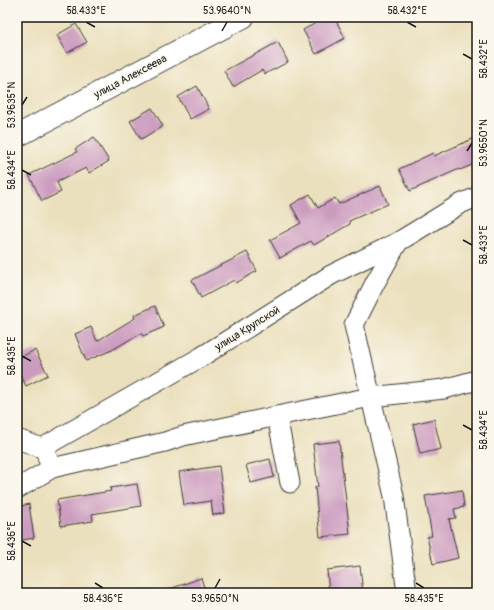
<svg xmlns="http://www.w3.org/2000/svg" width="494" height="610" viewBox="0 0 494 610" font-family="Pangolin,sans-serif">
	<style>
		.building { fill: #cc9cc0 }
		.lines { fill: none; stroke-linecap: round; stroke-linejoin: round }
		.street-casing { stroke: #3b3934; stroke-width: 21 }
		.secondary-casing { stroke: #3b3934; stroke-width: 24 }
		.street { stroke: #fff; stroke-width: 19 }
		.secondary { stroke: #fff; stroke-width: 22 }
		.ticks { fill: none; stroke: #1c1c1c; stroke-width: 1.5 }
		.labels { text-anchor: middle; stroke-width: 3.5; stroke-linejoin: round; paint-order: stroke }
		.street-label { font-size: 11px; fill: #1c1c1c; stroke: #fbf7ec }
		.neatline { fill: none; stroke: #1c1c1c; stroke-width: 1.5 }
		.ticks-label { font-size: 10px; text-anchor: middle; fill: #1c1c1c }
	</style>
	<rect width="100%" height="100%" fill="#fbf7ec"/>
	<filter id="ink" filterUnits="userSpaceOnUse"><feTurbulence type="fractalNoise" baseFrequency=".025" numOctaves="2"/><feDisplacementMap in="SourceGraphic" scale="8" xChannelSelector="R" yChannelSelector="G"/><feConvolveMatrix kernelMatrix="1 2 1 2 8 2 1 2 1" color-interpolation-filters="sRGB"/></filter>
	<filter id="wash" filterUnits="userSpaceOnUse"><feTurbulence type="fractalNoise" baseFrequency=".012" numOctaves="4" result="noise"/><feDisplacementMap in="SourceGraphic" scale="16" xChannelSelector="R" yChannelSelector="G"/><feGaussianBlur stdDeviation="0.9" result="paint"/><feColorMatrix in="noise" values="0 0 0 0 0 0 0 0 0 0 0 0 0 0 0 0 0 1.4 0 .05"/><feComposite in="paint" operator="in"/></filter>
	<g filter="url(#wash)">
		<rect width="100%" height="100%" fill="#ebe0bd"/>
		<g id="blocks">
			<g class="building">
				<polygon points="327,17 334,17 345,38 316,54 303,30"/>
				<polygon points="76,24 87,42 67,53 57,35"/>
				<polygon points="278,42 288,62 265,74 262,70 233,87 224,71"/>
				<polygon points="197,86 209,109 190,119 178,97"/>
				<polygon points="152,108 163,126 141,139 130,121"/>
				<polygon points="94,137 109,161 89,173 86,168 57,182 61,192 42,201 29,175 77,152 75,149"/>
				<polygon points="477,137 477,163 460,170 459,169 410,191 399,169 433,153 434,156"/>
				<polygon points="380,186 388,204 349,221 350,224 314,245 311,241 280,258 270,240 301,223 291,205 310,194 318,208 335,198 339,204"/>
				<polygon points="247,252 257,271 236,283 234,280 201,298 192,280"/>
				<polygon points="155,306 164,327 143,336 141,333 112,350 86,361 75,334 91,327 97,341 135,318 134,315"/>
				<polygon points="35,350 48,375 26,386 17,368 17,359"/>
				<polygon points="434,419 441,449 420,454 413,424"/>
				<polygon points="339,441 350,534 320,537 315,487 318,487 313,444"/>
				<polygon points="270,459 274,477 251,483 246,465"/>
				<polygon points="219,466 225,513 213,515 211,501 184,505 179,472"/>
				<polygon points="137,484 141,506 92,514 93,521 61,526 57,500 111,491 110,488"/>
				<polygon points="462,490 464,507 454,509 456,518 449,519 458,558 433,564 427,537 432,536 425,496"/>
				<polygon points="29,504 34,538 17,541 17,507"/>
				<polygon points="360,566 363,593 329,593 327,570"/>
				<polygon points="201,578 206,593 164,593 164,591"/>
			</g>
		</g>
	</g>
	<g filter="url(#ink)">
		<use href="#blocks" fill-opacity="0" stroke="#3b3934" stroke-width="1"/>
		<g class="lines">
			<defs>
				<g id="street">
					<polyline points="398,242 375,283 354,325 394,496 407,593"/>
					<polyline points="17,441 20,440 42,448 201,357 331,275 398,242 460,204 477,197"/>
					<polyline points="52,468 165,442 183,436 277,416"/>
					<polyline points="290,483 277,416 371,397 444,389 477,380"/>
					<polyline points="17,489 52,468 47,457"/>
				</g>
				<polyline id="secondary" points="17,136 243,17"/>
			</defs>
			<use href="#street" class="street-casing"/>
			<use href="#secondary" class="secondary-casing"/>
			<use href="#street" class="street"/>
			<use href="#secondary" class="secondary"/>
		</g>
	</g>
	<path class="ticks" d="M86 22 95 27M407 22 416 27M222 31 227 22M463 54 472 59M22 105 27 97M467 151 472 143M22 170 31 175M463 240 472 245M22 356 31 361M463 425 472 430M22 541 31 546M95 583 103 588M416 583 424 588M215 588 220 579"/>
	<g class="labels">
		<g class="street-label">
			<text transform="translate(130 76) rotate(-28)" y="4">улица Алексеева</text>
			<text transform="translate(247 328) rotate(-32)" y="4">улица Крупской</text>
		</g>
	</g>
	<rect width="494" height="610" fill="none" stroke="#fbf7ec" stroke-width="44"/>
	<rect x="22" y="22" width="450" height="566" class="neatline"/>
	<g class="ticks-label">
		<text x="86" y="14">58.433°E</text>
		<text x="227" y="14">53.9640°N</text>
		<text x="407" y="14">58.432°E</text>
		<text transform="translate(483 59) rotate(-90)" y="4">58.432°E</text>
		<text transform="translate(11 105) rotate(-90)" y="4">53.9635°N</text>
		<text transform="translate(483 143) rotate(-90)" y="4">53.9650°N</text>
		<text transform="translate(11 170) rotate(-90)" y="4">58.434°E</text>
		<text transform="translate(483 245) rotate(-90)" y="4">58.433°E</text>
		<text transform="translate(11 356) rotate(-90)" y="4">58.435°E</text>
		<text transform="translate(483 430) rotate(-90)" y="4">58.434°E</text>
		<text transform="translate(11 541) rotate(-90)" y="4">58.436°E</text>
		<text x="103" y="602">58.436°E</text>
		<text x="215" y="602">53.9650°N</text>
		<text x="424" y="602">58.435°E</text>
	</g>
</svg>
